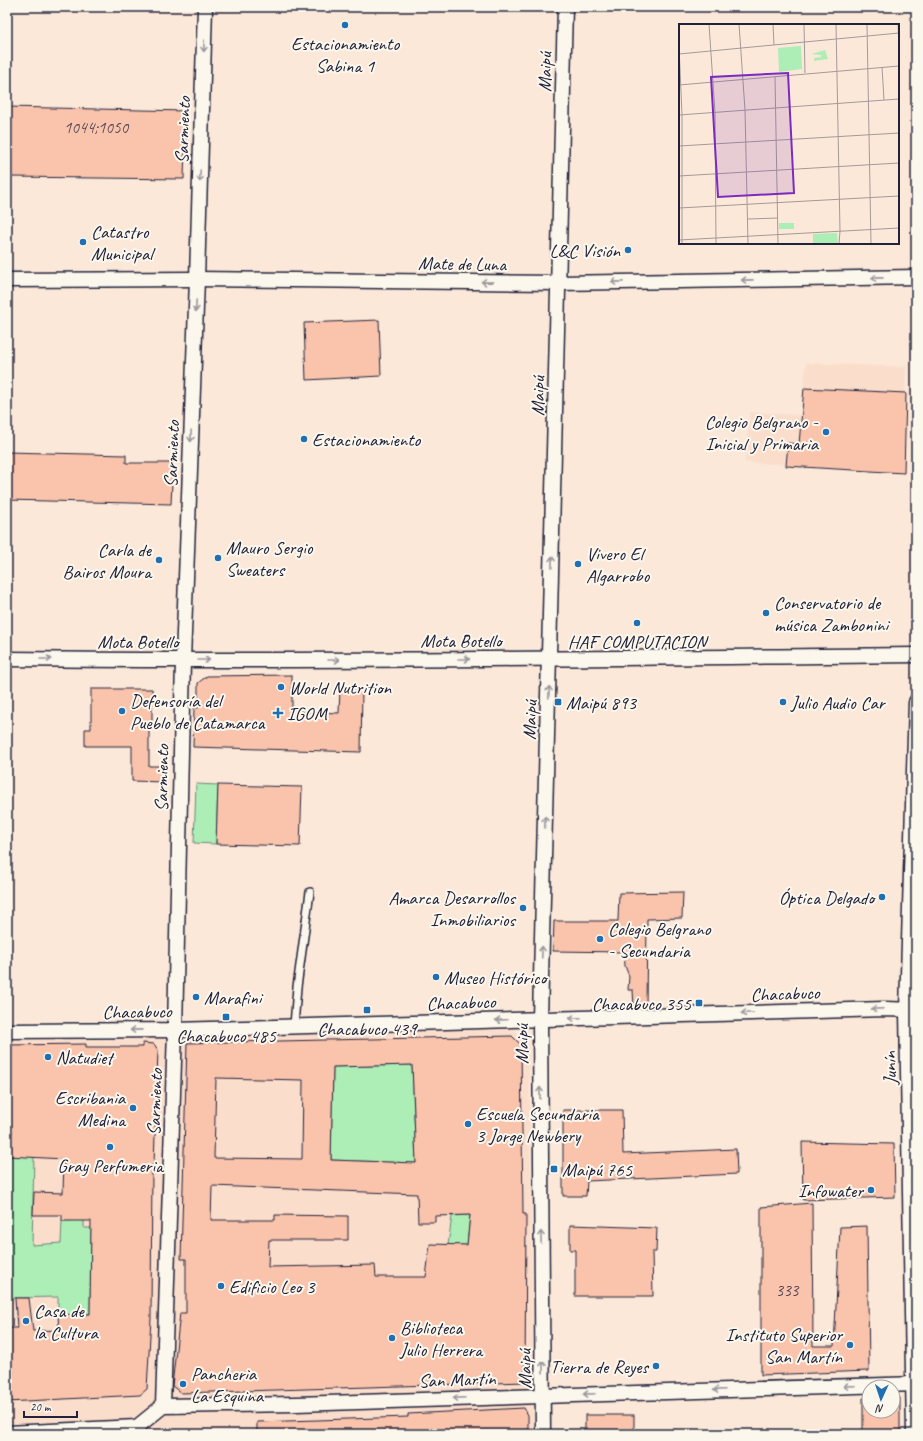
<svg xmlns="http://www.w3.org/2000/svg" width="923" height="1441" viewBox="0 0 923 1441" font-family="Caveat,sans-serif">
	<style>
		.built { fill: #fbddcc }
		.green { fill: #adedb6; stroke: #688878 }
		.building { fill: #fac4ac; stroke: #22223b; fill-rule: evenodd }
		.lines { fill: none; stroke-linecap: round; stroke-linejoin: round }
		.service-casing { stroke: #22223b; stroke-width: 10 }
		.minor-casing { stroke: #22223b; stroke-width: 17 }
		.service { stroke: #fbf7ec; stroke-width: 7 }
		.minor { stroke: #fbf7ec; stroke-width: 14 }
		.oneway { stroke: #99979c }
		.poi-dot { fill: #1f6fb2; stroke: #fbf7ec; stroke-width: 1.5 }
		.labels { text-anchor: middle; stroke-width: 4; stroke-linejoin: round; paint-order: stroke }
		.number-label { font-size: 17px; fill: #584a57 }
		.poi-label { font-size: 19px; fill: #22223b; stroke: #fbf7ec; text-anchor: start }
		.street-label { font-size: 19px; fill: #22223b; stroke: #fbf7ec }
		.inset-road { fill: none; stroke: #a4999a; stroke-width: 1 }
		.view { fill: #7b2cbf; fill-opacity: 0.15; stroke: #7b2cbf; stroke-width: 2 }
		.inset-edge { fill: none; stroke: #22223b; stroke-width: 2 }
	</style>
	<rect width="100%" height="100%" fill="#fbe8d9"/>
	<filter id="ink" filterUnits="userSpaceOnUse"><feTurbulence type="fractalNoise" baseFrequency=".025" numOctaves="2"/><feDisplacementMap in="SourceGraphic" scale="8" xChannelSelector="R" yChannelSelector="G"/><feConvolveMatrix kernelMatrix="1 2 1 2 8 2 1 2 1" color-interpolation-filters="sRGB"/></filter>
	<g filter="url(#ink)">
		<g class="built">
			<polygon points="806,363 906,367 904,473 745,462 750,412 801,415"/>
			<polygon points="513,1029 529,1043 534,1434 7,1434 7,1041 151,1039"/>
		</g>
		<g class="green">
			<polygon points="196,784 218,785 216,844 194,843"/>
			<polygon points="412,1065 416,1163 331,1160 333,1067"/>
			<polygon points="9,1156 34,1156 32,1245 61,1243 62,1221 84,1220 84,1228 91,1228 90,1314 58,1315 58,1297 7,1298"/>
			<polygon points="470,1215 467,1245 448,1245 452,1216"/>
		</g>
		<g class="building">
			<polygon points="7,107 186,111 184,179 10,177 7,143"/>
			<polygon points="379,320 381,376 306,380 304,323"/>
			<polygon points="804,388 906,393 904,473 786,466 788,443 799,444"/>
			<polygon points="7,452 126,455 126,463 173,463 171,504 7,500"/>
			<polygon points="292,675 292,711 339,713 340,689 362,689 361,752 193,747 194,708 198,708 198,683 207,676"/>
			<polygon points="91,689 152,689 152,729 149,729 149,766 164,766 164,782 132,781 132,746 85,746 85,729 91,729"/>
			<polygon points="218,785 302,787 300,846 216,844"/>
			<polygon points="683,892 682,918 647,919 646,1008 634,1008 633,990 628,990 629,976 625,966 624,952 553,951 554,921 618,921 619,893"/>
			<path d="M512 1036 521 1045 523 1214H526L525 1382 181 1393 172 1386 180 1313H186V1259H181L187 1043ZM412 1065 416 1163 331 1160 333 1067ZM216 1078 303 1080 302 1159 214 1158ZM212 1186 417 1194 418 1222H435V1216L470 1215 467 1245 430 1244 426 1277H376L375 1265 268 1267 269 1240H348V1216L275 1215V1220H211Z"/>
			<polygon points="143,1043 154,1044 158,1050 154,1164 152,1165 151,1318 147,1389 140,1395 7,1402 7,1328 17,1328 15,1298 29,1298 33,1331 59,1330 58,1315 90,1314 91,1221 62,1221 62,1215 33,1215 34,1192 63,1193 64,1159 7,1156 7,1045 86,1044 86,1047 143,1047"/>
			<polygon points="563,1110 622,1110 623,1154 736,1149 737,1174 587,1181 586,1196 563,1196"/>
			<polygon points="802,1142 894,1144 895,1197 803,1200"/>
			<polygon points="812,1203 813,1346 834,1346 840,1227 867,1226 869,1371 761,1375 761,1207"/>
			<polygon points="570,1225 657,1228 656,1252 652,1252 653,1296 575,1296 575,1250 570,1250"/>
			<polygon points="863,1398 869,1398 869,1411 893,1411 893,1398 900,1398 900,1434 863,1434"/>
			<polygon points="524,1408 528,1415 528,1434 257,1434 257,1422 408,1417 408,1414"/>
			<rect x="585" y="1415" width="49" height="19"/>
		</g>
		<g class="lines">
			<defs>
				<polyline id="service" points="294,1026 297,987 310,892"/>
				<g id="minor">
					<polyline points="7,280 197,279 559,283 916,277"/>
					<path d="M7 659C310 662 613 658 916 655"/>
					<polyline points="7,1031 175,1030 884,1009 916,1010"/>
					<polyline points="163,1406 175,1030 183,660 197,279 205,7"/>
					<polyline points="7,1433 137,1427 163,1406 296,1404 916,1384"/>
					<polyline points="543,1434 540,1019 565,7"/>
					<polyline points="914,1434 907,1010 916,702"/>
				</g>
			</defs>
			<use href="#service" class="service-casing"/>
			<use href="#minor" class="minor-casing"/>
			<use href="#service" class="service"/>
			<use href="#minor" class="minor"/>
		</g>
		<defs><path id="oneway-shaft" d="M-6 0H5M1.5-3L5.5 0L1.5 3" fill="none" stroke-width="1.6" stroke-linecap="round" stroke-linejoin="round"/></defs>
		<g class="oneway">
			<use href="#oneway-shaft" transform="translate(204 46) rotate(92)"/>
			<use href="#oneway-shaft" transform="translate(200 176) rotate(92)"/>
			<use href="#oneway-shaft" transform="translate(877 278) rotate(179)"/>
			<use href="#oneway-shaft" transform="translate(747 280) rotate(179)"/>
			<use href="#oneway-shaft" transform="translate(487 282) rotate(-179)"/>
			<use href="#oneway-shaft" transform="translate(617 282) rotate(179)"/>
			<use href="#oneway-shaft" transform="translate(196 306) rotate(92)"/>
			<use href="#oneway-shaft" transform="translate(191 436) rotate(92)"/>
			<use href="#oneway-shaft" transform="translate(552 562) rotate(-89)"/>
			<use href="#oneway-shaft" transform="translate(46 659)"/>
			<use href="#oneway-shaft" transform="translate(464 659)"/>
			<use href="#oneway-shaft" transform="translate(204 660)"/>
			<use href="#oneway-shaft" transform="translate(334 660)"/>
			<use href="#oneway-shaft" transform="translate(549 692) rotate(-88)"/>
			<use href="#oneway-shaft" transform="translate(545 822) rotate(-88)"/>
			<use href="#oneway-shaft" transform="translate(542 952) rotate(-88)"/>
			<use href="#oneway-shaft" transform="translate(877 1009) rotate(178)"/>
			<use href="#oneway-shaft" transform="translate(747 1013) rotate(178)"/>
			<use href="#oneway-shaft" transform="translate(575 1018) rotate(178)"/>
			<use href="#oneway-shaft" transform="translate(501 1020) rotate(178)"/>
			<use href="#oneway-shaft" transform="translate(136 1030) rotate(179)"/>
			<use href="#oneway-shaft" transform="translate(540 1093) rotate(-90)"/>
			<use href="#oneway-shaft" transform="translate(541 1237) rotate(-91)"/>
			<use href="#oneway-shaft" transform="translate(543 1367) rotate(-91)"/>
			<use href="#oneway-shaft" transform="translate(849 1386) rotate(178)"/>
			<use href="#oneway-shaft" transform="translate(719 1390) rotate(178)"/>
			<use href="#oneway-shaft" transform="translate(589 1394) rotate(178)"/>
			<use href="#oneway-shaft" transform="translate(459 1398) rotate(178)"/>
		</g>
	</g>
	<g class="poi-dot">
		<circle cx="345" cy="25" r="4"/>
		<circle cx="83" cy="242" r="4"/>
		<circle cx="628" cy="250" r="4"/>
		<circle cx="826" cy="432" r="4"/>
		<circle cx="304" cy="439" r="4"/>
		<circle cx="218" cy="558" r="4"/>
		<circle cx="159" cy="560" r="4"/>
		<circle cx="578" cy="564" r="4"/>
		<circle cx="766" cy="613" r="4"/>
		<circle cx="637" cy="623" r="4"/>
		<circle cx="281" cy="687" r="4"/>
		<rect x="554" y="698" width="8" height="8" rx="2"/>
		<circle cx="783" cy="702" r="4"/>
		<circle cx="122" cy="711" r="4"/>
		<path d="M276 707h4v4h4v4h-4v4h-4v-4h-4v-4h4z"/>
		<circle cx="882" cy="897" r="4"/>
		<circle cx="523" cy="908" r="4"/>
		<circle cx="600" cy="939" r="4"/>
		<circle cx="436" cy="977" r="4"/>
		<circle cx="196" cy="997" r="4"/>
		<rect x="695" y="999" width="8" height="8" rx="2"/>
		<rect x="363" y="1006" width="8" height="8" rx="2"/>
		<rect x="222" y="1013" width="8" height="8" rx="2"/>
		<circle cx="48" cy="1057" r="4"/>
		<circle cx="133" cy="1108" r="4"/>
		<circle cx="468" cy="1124" r="4"/>
		<circle cx="110" cy="1147" r="4"/>
		<rect x="550" y="1165" width="8" height="8" rx="2"/>
		<circle cx="871" cy="1190" r="4"/>
		<circle cx="221" cy="1286" r="4"/>
		<circle cx="26" cy="1321" r="4"/>
		<circle cx="392" cy="1338" r="4"/>
		<circle cx="850" cy="1345" r="4"/>
		<circle cx="656" cy="1366" r="4"/>
		<circle cx="183" cy="1384" r="4"/>
	</g>
	<g class="labels">
		<g class="number-label">
			<text x="96" y="133">1044;1050</text>
			<text x="787" y="1296">333</text>
		</g>
		<g class="poi-label">
			<text x="345" y="50" text-anchor="middle">Estacionamiento<tspan x="345" dy="22">Sabina 1</tspan></text>
			<text x="91" y="238">Catastro<tspan x="91" dy="22">Municipal</tspan></text>
			<text x="620" y="257" text-anchor="end">L&amp;C Visión</text>
			<text x="818" y="428" text-anchor="end">Colegio Belgrano -<tspan x="818" dy="22">Inicial y Primaria</tspan></text>
			<text x="312" y="446">Estacionamiento</text>
			<text x="226" y="554">Mauro Sergio<tspan x="226" dy="22">Sweaters</tspan></text>
			<text x="151" y="556" text-anchor="end">Carla de<tspan x="151" dy="22">Bairos Moura</tspan></text>
			<text x="586" y="560">Vivero El<tspan x="586" dy="22">Algarrobo</tspan></text>
			<text x="774" y="609">Conservatorio de<tspan x="774" dy="22">música Zambonini</tspan></text>
			<text x="637" y="648" text-anchor="middle">HAF COMPUTACION</text>
			<text x="289" y="694">World Nutrition</text>
			<text x="130" y="707">Defensoría del<tspan x="130" dy="22">Pueblo de Catamarca</tspan></text>
			<text x="566" y="709">Maipú 893</text>
			<text x="791" y="709">Julio Audio Car</text>
			<text x="287" y="720">IGOM</text>
			<text x="515" y="904" text-anchor="end">Amarca Desarrollos<tspan x="515" dy="22">Inmobiliarios</tspan></text>
			<text x="874" y="904" text-anchor="end">Óptica Delgado</text>
			<text x="608" y="935">Colegio Belgrano<tspan x="608" dy="22">- Secundaria</tspan></text>
			<text x="444" y="984">Museo Histórico</text>
			<text x="204" y="1004">Marafini</text>
			<text x="691" y="1010" text-anchor="end">Chacabuco 355</text>
			<text x="367" y="1035" text-anchor="middle">Chacabuco 439</text>
			<text x="226" y="1042" text-anchor="middle">Chacabuco 485</text>
			<text x="56" y="1064">Natudiet</text>
			<text x="125" y="1104" text-anchor="end">Escribania<tspan x="125" dy="22">Medina</tspan></text>
			<text x="476" y="1120">Escuela Secundaria<tspan x="476" dy="22">3 Jorge Newbery</tspan></text>
			<text x="110" y="1172" text-anchor="middle">Gray Perfumeria</text>
			<text x="562" y="1176">Maipú 765</text>
			<text x="863" y="1197" text-anchor="end">Infowater</text>
			<text x="229" y="1293">Edificio Leo 3</text>
			<text x="34" y="1317">Casa de<tspan x="34" dy="22">la Cultura</tspan></text>
			<text x="400" y="1334">Biblioteca<tspan x="400" dy="22">Julio Herrera</tspan></text>
			<text x="842" y="1341" text-anchor="end">Instituto Superior<tspan x="842" dy="22">San Martín</tspan></text>
			<text x="648" y="1373" text-anchor="end">Tierra de Reyes</text>
			<text x="191" y="1380">Pancheria<tspan x="191" dy="22">La Esquina</tspan></text>
		</g>
		<g class="street-label">
			<text transform="translate(544 72) rotate(-89)" y="7">Maipú</text>
			<text transform="translate(182 130) rotate(-88)" y="7">Sarmiento</text>
			<text transform="translate(462 263) rotate(1)" y="7">Mate de Luna</text>
			<text transform="translate(537 396) rotate(-89)" y="7">Maipú</text>
			<text transform="translate(171 454) rotate(-88)" y="7">Sarmiento</text>
			<text x="461" y="647">Mota Botello</text>
			<text x="138" y="648">Mota Botello</text>
			<text transform="translate(529 720) rotate(-88)" y="7">Maipú</text>
			<text transform="translate(161 778) rotate(-89)" y="7">Sarmiento</text>
			<text transform="translate(785 993) rotate(-2)" y="7">Chacabuco</text>
			<text transform="translate(461 1002) rotate(-2)" y="7">Chacabuco</text>
			<text transform="translate(137 1011) rotate(-1)" y="7">Chacabuco</text>
			<text transform="translate(521 1044) rotate(-90)" y="7">Maipú</text>
			<text transform="translate(889 1068) rotate(-91)" y="7">Junín</text>
			<text transform="translate(154 1102) rotate(-88)" y="7">Sarmiento</text>
			<text transform="translate(524 1369) rotate(-91)" y="7">Maipú</text>
			<text transform="translate(457 1379) rotate(-2)" y="7">San Martín</text>
		</g>
	</g>
	<g transform="translate(679 24)">
		<rect width="220" height="220" fill="#fbe8d9"/>
		<path d="M122 22 123 45 100 48 99 24ZM146 26 149 35 135 37V34L142 33V31L132 30ZM100 199H115V205H100ZM158 209 159 220H134V210Z" fill="#adedb6"/>
		<path class="inset-road" d="M30 0 36 89 37 220M60 0 66 86 69 220M94 0 95 21M125 0 126 49M157 0 161 207M188 0 192 220M219 0 220 25M0 22 3 91V220M0 30 220 9M203 43 205 76M96 53 99 220M0 61 220 42M0 91 220 75M0 122 220 109M0 152 220 139M0 184 220 172M69 195 99 194M0 216 220 204M160 220 161 207"/>
		<path class="view" d="M109 49 115 169 39 173 32 53Z"/>
		<rect width="220" height="220" class="inset-edge"/>
	</g>
	<rect width="923" height="1441" fill="none" stroke="#fbf7ec" stroke-width="24"/>
	<rect x="12" y="12" width="899" height="1417" fill="none" stroke="#22223b" stroke-width="1.5" filter="url(#ink)"/>
	<g transform="translate(881 1399) rotate(183)"><circle r="19" fill="#fbf7ec" stroke="#a4a2a5"/>
	<path d="M0-3L7 15L0 10L-7 15Z" fill="#1f6fb2"/>
	<text y="-6" font-size="11" font-weight="bold" text-anchor="middle" fill="#22223b">N</text>
	</g>
	<path d="M24 1411v6h53v-6" fill="none" stroke="#22223b" stroke-width="2"/>
	<text x="30" y="1411" font-size="12" fill="#22223b" stroke="#fbf7ec" stroke-width="3" paint-order="stroke">20 m</text>
</svg>
